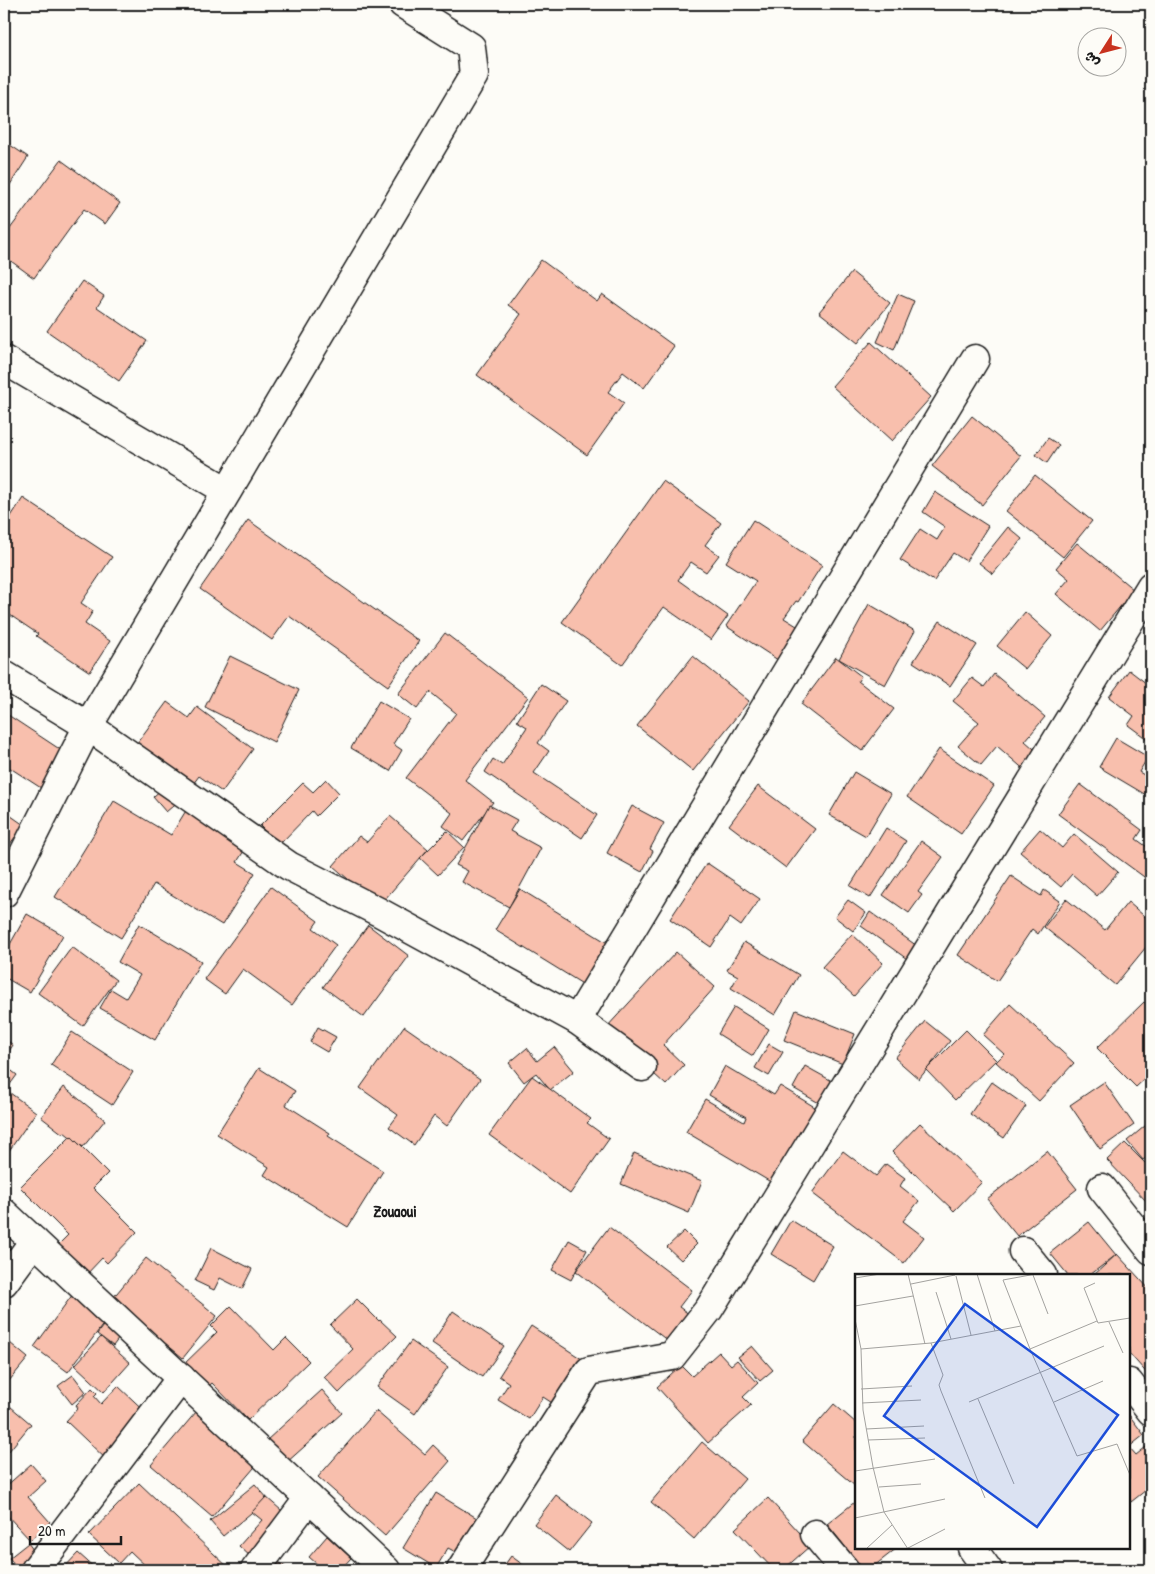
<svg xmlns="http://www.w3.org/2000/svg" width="1155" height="1574" viewBox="0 0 1155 1574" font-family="'Patrick Hand','Playpen Sans Arabic',sans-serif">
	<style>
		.building { fill: #f8bfad; stroke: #1c1c1c }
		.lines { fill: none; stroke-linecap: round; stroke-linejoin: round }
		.minor-casing { stroke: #1c1c1c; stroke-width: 31 }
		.minor { stroke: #fdfcf7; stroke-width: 28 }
		.labels { text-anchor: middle; stroke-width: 4; stroke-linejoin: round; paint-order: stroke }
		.quarter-label { font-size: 16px; font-weight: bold; fill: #1c1c1c; stroke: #fdfcf7 }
		.inset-road { fill: none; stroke: #a3a29f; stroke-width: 1 }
		.view { fill: #1d4ed8; fill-opacity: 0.15; stroke: #1d4ed8; stroke-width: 2.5 }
		.inset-edge { fill: none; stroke: #1c1c1c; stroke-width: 2.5 }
	</style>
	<rect width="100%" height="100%" fill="#fdfcf7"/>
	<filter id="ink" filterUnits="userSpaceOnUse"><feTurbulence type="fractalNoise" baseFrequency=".02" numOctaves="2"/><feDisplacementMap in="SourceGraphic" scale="10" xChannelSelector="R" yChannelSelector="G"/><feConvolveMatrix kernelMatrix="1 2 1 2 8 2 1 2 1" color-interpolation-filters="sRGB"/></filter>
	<g filter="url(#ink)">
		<g class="building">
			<polygon points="4,141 28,157 4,194"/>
			<polygon points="61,160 120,203 105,224 84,209 34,278 4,256 4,237"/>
			<polygon points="541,260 597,301 602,294 674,346 644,388 623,372 608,392 624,403 587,455 477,375 521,314 508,305"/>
			<polygon points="852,272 890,303 858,343 819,312"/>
			<polygon points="82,281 104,296 97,307 147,341 119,381 47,331"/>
			<polygon points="898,294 914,301 894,350 877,342"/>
			<polygon points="871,342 931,397 892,441 832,386"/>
			<polygon points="972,416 1021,456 982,505 932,466"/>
			<polygon points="1048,438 1059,445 1047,463 1036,455"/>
			<polygon points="1035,475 1092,521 1063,557 1006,511"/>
			<polygon points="663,481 721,523 705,545 719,555 706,572 691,562 678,580 728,616 711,640 664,607 622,665 562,622"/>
			<polygon points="935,492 988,526 966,561 953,553 934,581 900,560 920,529 937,540 945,527 923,512"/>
			<polygon points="23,498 112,557 81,603 93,611 85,624 110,641 90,672 36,636 38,634 4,611 4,527"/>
			<polygon points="248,520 419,641 388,686 289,616 272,640 200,589"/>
			<polygon points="753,520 822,565 798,602 796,601 784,618 805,631 784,664 726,626 756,581 726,562"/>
			<polygon points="1008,527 1022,539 993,574 979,563"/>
			<polygon points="1077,543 1134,590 1100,631 1056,594 1069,579 1056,568"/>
			<polygon points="869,604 915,631 885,685 839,659"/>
			<polygon points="1025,612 1052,636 1025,669 997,646"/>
			<polygon points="940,621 977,645 950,686 913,662"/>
			<polygon points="445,633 528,697 465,780 493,802 463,841 443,826 452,813 406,778 456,713 430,692 417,709 398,694"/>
			<polygon points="230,656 299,690 274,742 205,707"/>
			<polygon points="693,656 749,701 693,771 637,726"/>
			<polygon points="836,657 861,676 858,681 894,709 862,751 801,704"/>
			<polygon points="1129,670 1151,687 1151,742 1128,725 1134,716 1109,697"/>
			<polygon points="994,674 1045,717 1025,741 1041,755 1027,772 997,746 981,765 958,746 979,722 953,701 972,678 984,687"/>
			<polygon points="541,684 566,701 538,743 549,751 534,773 597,815 582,838 485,772 493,759 502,765 527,727 517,721"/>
			<polygon points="379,701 409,719 393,744 402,750 390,771 351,748"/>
			<polygon points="167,702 189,718 197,707 253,749 222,792 199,776 190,788 134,747"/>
			<polygon points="8,715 64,752 41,788 4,764 4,721"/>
			<polygon points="1116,738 1148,757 1139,772 1151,779 1151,798 1099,767"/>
			<polygon points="939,749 994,786 961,834 907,797"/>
			<polygon points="854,772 891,794 866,836 829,815"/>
			<polygon points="326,779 339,793 316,816 312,811 279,845 260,826 303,783 313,792"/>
			<polygon points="1080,784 1142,830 1136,839 1150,849 1151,847 1151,882 1058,814"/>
			<polygon points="166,785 180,800 166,812 153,797"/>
			<polygon points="758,786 815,829 786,868 729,825"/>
			<polygon points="114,801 171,835 187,809 247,846 237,862 255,873 222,925 154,884 121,938 55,897"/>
			<polygon points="489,805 517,820 510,831 541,848 509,907 462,882 468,871 456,865"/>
			<polygon points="632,806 664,823 650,849 653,851 642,872 607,853"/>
			<polygon points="4,811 24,825 4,852"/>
			<polygon points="390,816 428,849 379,906 333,866 359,836 367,842"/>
			<polygon points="886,828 906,841 870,898 850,886"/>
			<polygon points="1040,829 1062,848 1074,834 1118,872 1097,896 1072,874 1061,887 1020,852"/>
			<polygon points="447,831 464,847 438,875 420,858"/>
			<polygon points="921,841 943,857 918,892 922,895 909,913 883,895"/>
			<polygon points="707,863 760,899 741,926 730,918 711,947 670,919"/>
			<polygon points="1011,876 1041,896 1044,890 1060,901 1038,934 1032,929 997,981 958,955"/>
			<polygon points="271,887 318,921 313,928 336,945 292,1005 243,969 225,994 204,979"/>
			<polygon points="520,889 614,947 589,988 495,930"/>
			<polygon points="1066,899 1105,930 1128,902 1151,922 1151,941 1115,985 1044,927"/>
			<polygon points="848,900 866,913 853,931 835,917"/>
			<polygon points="870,912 917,946 907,959 861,926"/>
			<polygon points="27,914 63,935 30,992 4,977 4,955"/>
			<polygon points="139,924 201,961 155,1040 100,1008 111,989 126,998 140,975 118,962"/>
			<polygon points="368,925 409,956 364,1017 323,987"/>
			<polygon points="852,934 883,963 854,996 822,967"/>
			<polygon points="744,942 799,975 775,1015 731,988 738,976 727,970"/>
			<polygon points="72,947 116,980 83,1026 38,993"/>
			<polygon points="676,952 715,987 663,1045 684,1065 666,1085 605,1029"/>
			<polygon points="1144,1002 1151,1009 1151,1073 1136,1087 1097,1048"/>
			<polygon points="1010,1004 1074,1063 1039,1101 996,1062 1004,1054 983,1035"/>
			<polygon points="734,1007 769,1029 753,1056 718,1034"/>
			<polygon points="796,1010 855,1034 843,1064 784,1040"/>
			<polygon points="925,1021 950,1041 919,1079 895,1058"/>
			<polygon points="404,1026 480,1079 447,1126 434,1116 414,1145 389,1127 398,1115 360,1088"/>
			<polygon points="318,1027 336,1037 327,1052 310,1042"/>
			<polygon points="966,1030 996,1060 955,1100 926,1070"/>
			<polygon points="72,1032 133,1072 112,1105 51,1065"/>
			<polygon points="4,1038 13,1045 4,1059"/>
			<polygon points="769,1044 783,1052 769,1076 755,1068"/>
			<polygon points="554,1047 574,1071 550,1090 536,1073 524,1082 509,1063 527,1048 537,1061"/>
			<polygon points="4,1065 17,1075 6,1090 36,1112 4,1158"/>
			<polygon points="725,1066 774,1095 780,1086 818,1109 774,1184 686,1132 705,1099 744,1122 746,1117 709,1095"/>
			<polygon points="805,1066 832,1081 819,1103 793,1088"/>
			<polygon points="259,1068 295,1091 286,1105 330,1133 328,1136 383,1171 348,1227 264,1175 269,1167 217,1134"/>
			<polygon points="532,1076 591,1119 587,1123 609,1139 570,1194 489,1135"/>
			<polygon points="992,1082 1026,1106 1004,1138 970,1114"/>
			<polygon points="1104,1082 1134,1125 1100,1149 1070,1105"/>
			<polygon points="64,1087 105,1120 83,1147 64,1132 63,1134 41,1117"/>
			<polygon points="1151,1121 1151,1154 1143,1160 1127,1141"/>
			<polygon points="920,1123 982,1182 954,1211 892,1152"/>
			<polygon points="71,1136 108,1173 93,1188 137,1232 107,1263 102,1258 85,1276 56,1247 68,1235 20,1187"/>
			<polygon points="1125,1143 1145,1163 1151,1157 1151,1200 1148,1203 1107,1160"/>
			<polygon points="843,1151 876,1176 886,1164 905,1178 900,1186 919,1201 903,1221 924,1237 904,1263 812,1193"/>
			<polygon points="1047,1151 1077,1189 1017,1236 987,1199"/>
			<polygon points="634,1153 702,1181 689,1213 621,1184"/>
			<polygon points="791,1220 833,1246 813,1280 771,1254"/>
			<polygon points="1089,1222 1116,1255 1090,1275 1068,1275 1050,1253"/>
			<polygon points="609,1227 692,1290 679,1307 693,1317 672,1344 576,1271"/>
			<polygon points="684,1231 697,1244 681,1260 667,1247"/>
			<polygon points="569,1240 587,1250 571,1280 552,1270"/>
			<polygon points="211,1248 252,1269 242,1289 220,1278 214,1290 195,1281"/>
			<polygon points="1117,1254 1151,1291 1151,1378 1129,1353 1129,1275 1094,1275"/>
			<polygon points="146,1258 217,1316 183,1358 112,1299"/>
			<polygon points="73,1294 107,1319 68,1372 34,1347"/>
			<polygon points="357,1299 379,1321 380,1320 397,1336 339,1393 324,1377 353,1349 330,1325"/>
			<polygon points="231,1306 274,1350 286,1338 309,1361 248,1420 212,1383 203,1391 180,1368 217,1332 211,1326"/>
			<polygon points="453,1311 504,1346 482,1377 432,1343"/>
			<polygon points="105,1323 122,1334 113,1346 97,1334"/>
			<polygon points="531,1326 588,1363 560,1408 543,1397 529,1419 498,1400 509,1383 499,1376"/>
			<polygon points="101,1337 130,1363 104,1392 75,1365"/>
			<polygon points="4,1338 28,1358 4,1387"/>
			<polygon points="411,1341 448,1367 415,1414 377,1387"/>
			<polygon points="752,1346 773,1370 760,1381 738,1357"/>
			<polygon points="719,1352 731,1365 737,1360 758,1383 743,1397 751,1405 708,1443 657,1387 681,1365 692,1376"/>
			<polygon points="73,1375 86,1392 72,1404 58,1386"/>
			<polygon points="118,1386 151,1417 109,1462 66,1421 78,1408 76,1405 92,1388 97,1393 94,1396 101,1404"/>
			<polygon points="322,1390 342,1413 286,1463 267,1440"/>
			<polygon points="4,1401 31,1424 4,1457"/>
			<polygon points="834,1404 856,1423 856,1485 855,1486 802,1441"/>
			<polygon points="202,1405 260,1461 212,1517 151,1465"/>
			<polygon points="376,1411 425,1454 433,1445 450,1461 385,1536 318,1477"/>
			<polygon points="1129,1415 1144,1435 1129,1447"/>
			<polygon points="702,1442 745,1479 694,1539 651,1502"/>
			<polygon points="1151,1443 1151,1486 1131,1502 1129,1498 1129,1447 1136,1455"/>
			<polygon points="31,1464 46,1481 28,1497 50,1522 30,1540 4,1512 4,1488"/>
			<polygon points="139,1483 231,1570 150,1570 130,1551 119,1563 89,1535"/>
			<polygon points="255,1484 268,1499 223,1536 210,1521"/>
			<polygon points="436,1493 485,1523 465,1557 448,1548 436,1568 403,1548"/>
			<polygon points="556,1495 592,1523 569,1552 534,1524"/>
			<polygon points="266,1497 289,1517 252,1558 239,1546 262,1520 252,1512"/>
			<polygon points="768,1498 811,1545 783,1570 774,1570 735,1529"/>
			<polygon points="856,1501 856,1548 897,1548 869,1570 864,1570 827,1524"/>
			<polygon points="327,1536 351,1558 340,1570 324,1570 309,1557"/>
			<polygon points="28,1543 39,1558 23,1570 20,1570 9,1558"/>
			<polygon points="78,1553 97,1570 62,1570"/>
			<polygon points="511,1556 530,1570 501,1570"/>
			<polygon points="279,1562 289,1570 273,1570"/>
		</g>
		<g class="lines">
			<defs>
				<g id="minor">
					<polyline points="4,360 227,491"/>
					<polyline points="4,675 88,726 289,866 379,912 577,1020 642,1067"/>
					<polyline points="4,893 88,726 474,75 471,47 403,4"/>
					<polyline points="577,1020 975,359"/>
					<polyline points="1102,1188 1151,1250"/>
					<polyline points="4,1213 386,1570"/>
					<polyline points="1023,1251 1043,1275"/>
					<polyline points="4,1282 34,1241"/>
					<polyline points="1129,1383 1151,1411"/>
					<polyline points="815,1534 845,1570"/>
					<polyline points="972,1548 988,1570"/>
					<polyline points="35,1570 181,1378"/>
					<polyline points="255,1570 309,1498"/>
					<polyline points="461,1570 589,1371 672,1356 709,1309 1151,586"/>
				</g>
			</defs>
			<use href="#minor" class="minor-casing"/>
			<use href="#minor" class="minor"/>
		</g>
	</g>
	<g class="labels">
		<g class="quarter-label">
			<text x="395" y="1217">Zouaoui</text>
		</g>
	</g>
	<g transform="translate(855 1274)">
		<rect width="275" height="275" fill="#fdfcf7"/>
		<path class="inset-road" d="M53 0 70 70M122 0 140 57M178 1 193 40M101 2 116 61M0 4 25 0M240 9 229 14 243 49 275 44M56 10 100 1M81 18 96 65M0 32 58 22M0 45 6 75 8 136 18 193 29 238 53 275M242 47 175 75 222 182 262 170 275 201M254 48 268 79M166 52 175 75M76 69 88 101 84 111 86 117 130 224M6 75 76 69 166 52 148 6 181 0M6 115 57 112M123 125 159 210M114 128 249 72M199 128 248 107M7 129 66 126M11 155 69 152M13 166 70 164M0 197 80 185M24 213 66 210M0 244 90 225M53 274 90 255M11 275 37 251"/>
		<path class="view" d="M110 30 263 141 182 253 29 142Z"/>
		<rect width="275" height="275" class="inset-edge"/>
	</g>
	<rect width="1155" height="1574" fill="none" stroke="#fdfcf7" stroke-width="20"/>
	<rect x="10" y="10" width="1135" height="1554" fill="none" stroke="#1c1c1c" stroke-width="2" filter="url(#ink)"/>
	<g transform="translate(1102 52) rotate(234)"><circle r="24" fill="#fdfcf7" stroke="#a3a29f"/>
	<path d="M0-4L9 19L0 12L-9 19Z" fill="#c8321e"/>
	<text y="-8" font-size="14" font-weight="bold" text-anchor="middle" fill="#1c1c1c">ش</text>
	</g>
	<path d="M30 1536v8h91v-8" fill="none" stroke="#1c1c1c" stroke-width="2.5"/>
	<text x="38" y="1536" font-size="15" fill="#1c1c1c" stroke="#fdfcf7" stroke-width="4" paint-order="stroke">20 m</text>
</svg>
